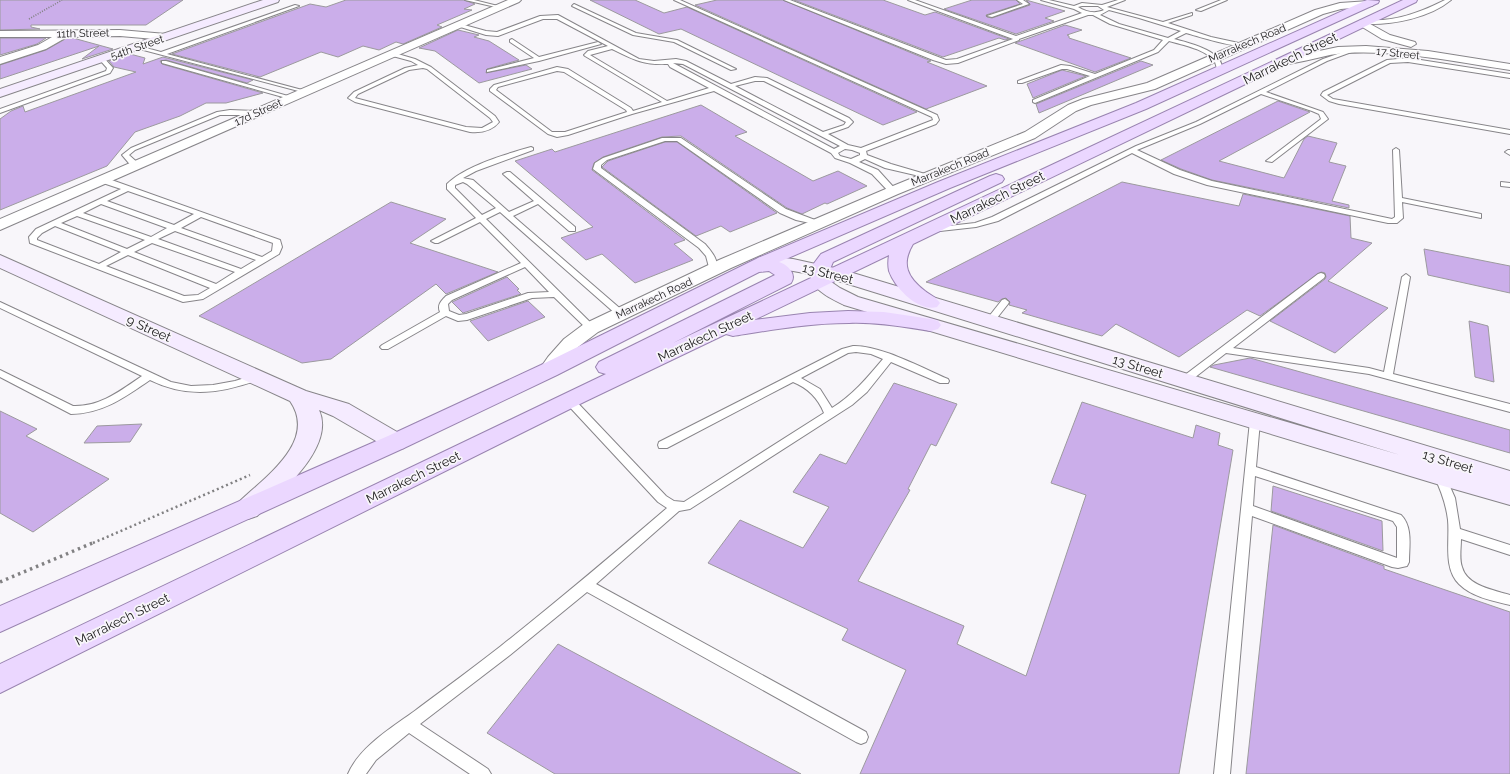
<svg xmlns="http://www.w3.org/2000/svg" width="1510" height="774" viewBox="0 0 1510 774" font-family="Raleway,sans-serif">
	<style>
		.building { fill: #cbaeea; stroke: #9c9a9e }
		.lines { fill: none; stroke-linecap: round; stroke-linejoin: round }
		.lane-casing { stroke: #878589; stroke-width: 2 }
		.street-casing { stroke: #878589; stroke-width: 2 }
		.secondary-casing { stroke: #878589; stroke-width: 2 }
		.primary-casing { stroke: #9984b0; stroke-width: 2 }
		.path-far2 { stroke: #818082; stroke-width: 1.5; stroke-dasharray: 1 1.5; stroke-linecap: butt }
		.path-far1 { stroke: #818082; stroke-width: 2.5; stroke-dasharray: 2 3; stroke-linecap: butt }
		.path { stroke: #818082; stroke-width: 3.5; stroke-dasharray: 2.5 4; stroke-linecap: butt }
		.lane { fill: #fff; fill-rule: evenodd }
		.street { fill: #fff; fill-rule: evenodd }
		.secondary { fill: #f5ebff; fill-rule: evenodd }
		.primary { fill: #ebd7ff; fill-rule: evenodd }
		.labels { text-anchor: middle; stroke-width: 3.5; stroke-linejoin: round; paint-order: stroke }
		.far-street-label { font-size: 11px; fill: #1c1b1c; stroke: #f8f6fa }
		.street-label { font-size: 13px; fill: #1c1b1c; stroke: #f8f6fa }
	</style>
	<rect width="100%" height="100%" fill="#f8f6fa"/>
	<g class="building">
		<polygon points="0,0 183,0 146,25 31,25 31,27 40,29 0,30"/>
		<polygon points="346,0 464,0 475,4 464,9 472,10 437,25 442,27 403,44 396,42 379,50 363,46 338,57 321,52 260,77 172,54 310,4 326,7"/>
		<polygon points="590,0 635,0 664,13 687,7 917,112 883,125 681,29 659,34"/>
		<polygon points="717,0 783,0 931,61 927,62 987,86 926,109 695,5"/>
		<polygon points="794,0 883,0 925,15 935,12 1009,39 1005,40 999,38 943,57"/>
		<polygon points="972,0 1016,0 1020,4 986,15 987,17 992,18 1030,5 1030,4 1026,0 1065,11 1045,18 1054,21 1016,34 944,9"/>
		<polygon points="1065,25 1082,30 1067,35 1069,36 1069,38 1131,58 1095,72 1015,43"/>
		<polygon points="458,30 479,35 474,37 489,41 519,60 487,69 486,73 526,65 532,69 479,83 435,51 419,48"/>
		<polygon points="0,38 46,38 37,44 0,55"/>
		<polygon points="67,38 73,38 113,49 82,59 99,46 0,79 0,65 46,50"/>
		<polygon points="130,54 145,58 143,64 163,57 253,80 247,83 166,60 160,61 162,64 263,93 226,103 206,103 180,116 135,132 107,166 0,210 0,119 11,111 23,106 25,112 136,72 114,67 109,61"/>
		<polygon points="1141,61 1153,65 1039,113 1036,104"/>
		<polygon points="1062,70 1086,76 1033,98 1027,84"/>
		<polygon points="1278,101 1310,112 1219,161 1284,178 1304,139 1308,136 1337,143 1329,162 1346,166 1332,201 1349,205 1349,208 1212,180 1181,169 1161,160"/>
		<polygon points="701,105 747,132 735,136 813,181 838,171 867,186 827,204 825,203 802,214 787,208 681,136 662,137 603,157 594,163 592,170 685,240 674,244 693,260 635,283 602,254 586,260 561,238 593,227 515,161 552,149 555,152"/>
		<polygon points="665,142 677,142 777,213 730,232 721,226 696,236 602,167 608,161"/>
		<polygon points="1122,182 1239,206 1243,194 1350,216 1351,238 1372,243 1328,281 1388,308 1335,353 1270,321 1325,279 1326,277 1325,273 1321,272 1260,316 1247,310 1179,357 1116,324 1102,336 1022,313 1027,310 1009,305 1010,302 1006,298 1002,299 998,302 926,282"/>
		<polygon points="391,202 446,219 410,243 498,272 446,294 436,284 331,359 302,363 199,316"/>
		<polygon points="1424,249 1510,266 1510,293 1428,275"/>
		<polygon points="507,277 519,289 517,290 521,294 463,313 452,302"/>
		<polygon points="528,301 545,317 488,341 470,321"/>
		<polygon points="1469,321 1488,326 1494,382 1475,377"/>
		<polygon points="1250,358 1510,430 1510,453 1210,367 1214,365"/>
		<polygon points="894,383 957,404 936,446 931,444 908,489 910,490 858,581 964,626 957,644 1026,676 1086,495 1051,483 1082,402 1193,438 1196,425 1220,433 1218,445 1233,450 1179,774 860,774 906,670 842,640 848,629 708,563 740,520 803,548 829,507 793,492 820,454 846,464"/>
		<polygon points="0,411 37,429 26,436 109,479 33,532 0,513"/>
		<polygon points="142,424 130,442 84,443 97,426"/>
		<polygon points="1273,486 1382,521 1383,551 1271,511"/>
		<polygon points="1273,525 1384,566 1384,569 1510,612 1510,774 1246,774"/>
		<polygon points="558,644 801,774 555,774 487,733"/>
	</g>
	<g class="lines">
		<defs>
			<g id="lane">
				<polygon points="465,0 474,0 502,7 500,8"/>
				<path d="M674 0H680L937 115 939 120 936 124 866 151 867 155 891 164 932 176 928 178 885 168 865 159 859 162 878 170 897 191 896 193H890L872 174 850 163 835 158 831 153 714 91 632 114 568 135 557 137 548 134 490 91V89L494 85 557 67 568 69 631 108 633 111 662 102 585 56 584 55 588 51 608 46 557 19H543L498 36 486 35 454 25 457 23 486 31 497 32 540 16 558 15 639 59 654 61 676 59 686 61 731 84 755 77 767 78 849 118 853 122 848 127 828 134 848 145 861 148 933 120 932 117ZM612 49C634 60 643 65 668 64L670 67 709 88 667 101 590 55ZM673 63 683 64 840 146 834 149ZM557 71 564 72 626 110 627 112 565 132H552L496 90 498 87ZM755 81H764L846 122 844 125 823 132 735 86ZM845 149 852 150 860 153V155L851 159 840 156 838 153Z"/>
				<path d="M784 0H790L946 60 957 59 1013 39 908 0H915L1016 36 1082 13 1074 9 1041 0H1049L1074 6 1082 3 1102 5 1118 0H1125L1107 7 1163 22 1192 13V15L1168 23 1211 37 1248 45C1240 50 1197 36 1186 33L1174 39C1189 43 1225 51 1222 71H1218C1217 69 1216 65 1215 62 1206 49 1183 45 1169 41L1158 52 1035 103 1033 102V100L1090 76 1067 69H1062L1022 83H1018V81L1061 65 1070 66 1095 74 1154 50 1163 40 1110 24 1093 15H1088L1019 39V40L958 63 946 64 933 60ZM1082 6H1098L1104 10C1095 14 1086 12 1078 7ZM1109 10 1139 18 1181 31 1168 38 1119 24 1100 15Z"/>
				<polygon points="1017,0 1023,0 1029,4 992,17 987,16 1023,4"/>
				<polygon points="1221,0 1227,0 1201,11 1196,10"/>
				<path d="M1445 0H1451C1429 18 1393 25 1365 24L1362 22 1365 20C1395 22 1419 13 1445 0Z"/>
				<polygon points="574,4 636,33 677,40 736,69 731,70 674,42 633,35 572,6"/>
				<polygon points="295,5 299,6 167,54 306,91 306,93 132,47 135,45 161,52"/>
				<polygon points="512,39 539,57 598,42 601,44 539,61 487,72 487,70 534,58 510,42 510,40"/>
				<polygon points="1352,49 1357,50 1327,61 1266,92 1323,112 1328,119 1272,162 1266,161 1321,119 1319,114 1312,111 1261,94 1200,124 1137,150 1180,170 1212,181 1392,219 1395,217 1393,150 1396,148 1399,150 1402,198 1481,214 1481,218 1402,202 1403,218 1397,223 1388,223 1207,185 1174,174 1132,153 998,221 976,227 931,232 927,230 931,228 975,223 992,217 1136,146 1196,122 1323,59"/>
				<path d="M391 52 415 59 431 67 495 116 499 122C492 131 481 133 470 132L355 102 348 98 354 92 405 68 418 65 411 61 389 55 388 54ZM423 68 427 69 490 118 493 122 482 128 466 127 355 98 358 94 409 70Z"/>
				<polygon points="100,58 104,58 113,68 110,73 0,113 0,109 106,71 107,68 99,59"/>
				<polygon points="1408,58 1510,74 1510,78 1408,62 1390,63 1327,95 1333,99 1339,100 1510,130 1510,134 1339,104 1329,101 1321,95 1323,92 1387,60"/>
				<polygon points="162,61 166,61 295,98 290,99 162,63"/>
				<polygon points="230,110 257,111 260,113 257,115 220,115 135,150 129,155 139,164 139,168 133,168 122,155 131,148 217,112"/>
				<path d="M662 138H681L786 209 823 223 819 225 796 220 780 213 677 141H665L607 160 601 165V168L705 244C711 251 720 261 716 271H710L706 256 699 248 593 169 595 163 603 158Z"/>
				<path d="M531 147 533 148V150L476 171 463 178 473 180 509 212 534 201 503 174 507 172H510L575 227V231H569L538 204 513 216 623 311 625 313 623 315H617L500 212 486 219 594 326 596 328 594 330H588L554 297 532 298 467 320 458 321 446 316 388 349H382L380 347 382 345 440 312C437 305 441 301 446 296L521 263 480 222 438 243H435L431 241 476 218 447 189V184C465 166 506 154 531 147ZM463 182 467 184 496 208 482 215 455 188V185ZM525 267 549 292 528 293 466 314 459 315 449 311 448 304 452 300Z"/>
				<polygon points="1508,150 1510,150 1510,155 1505,152"/>
				<path d="M100 178H106L280 240 282 247 279 254 203 299 183 302 30 243 29 237 36 229 121 189 100 182ZM128 191 194 214 174 225 107 201ZM101 204 167 228 151 237 83 213ZM77 216 145 240 127 249 61 223ZM201 217 273 243 272 251 262 257 181 228ZM55 226 121 252 99 264 37 240V238L42 233ZM175 231 256 260 241 269 158 239ZM152 243 235 272 216 284 134 252ZM128 255 210 288 198 295 184 296 106 266Z"/>
				<polygon points="1501,182 1510,183 1510,187 1501,186"/>
				<polygon points="1321,273 1324,274 1325,276 1324,278 1233,348 1369,368 1384,372 1402,277 1406,274 1410,277 1393,374 1510,404 1510,412 1369,374 1226,353 1189,382 1181,382 1180,380 1181,378 1318,274"/>
				<polygon points="1005,299 1009,302 1008,304 993,323 987,323 985,321 987,319 1002,300"/>
				<path d="M0 302 171 382 191 386 213 385 235 381 258 374 263 377 261 379C222 393 189 399 150 380 125 397 102 414 71 414L0 377V370L73 406C100 407 120 391 142 376L0 308Z"/>
				<path d="M853 346C880 345 922 368 948 379L949 381 948 383H940L891 362 867 392 852 405 690 509 679 511 596 584 866 732 868 737 866 742 861 744 856 742 587 592 510 655 420 724 488 769 491 774H470L409 733 376 760 366 774H348C360 746 393 727 416 710 444 689 473 668 501 646 558 601 612 555 667 508L658 502 565 402 564 400 565 398H573L666 496 674 501 684 502 824 413C818 398 808 388 793 382L667 448H659L658 445 659 442 842 349ZM856 352 871 354 883 359C867 378 853 395 832 408L820 389 801 378 848 353Z"/>
				<path d="M1255 417 1259 418 1260 421 1256 467 1401 515C1413 527 1409 546 1409 562L1407 566 1398 568 1392 567 1252 516 1230 774H1214L1250 421 1251 418ZM1255 476 1393 521 1397 527V558L1253 506Z"/>
				<path d="M1440 472 1444 473 1455 498 1460 529 1510 545V555L1461 539C1461 548 1459 559 1462 567 1467 586 1494 590 1510 595V605C1493 601 1472 597 1459 584 1443 568 1450 541 1448 520 1446 504 1441 490 1434 476L1436 473Z"/>
			</g>
			<g id="street">
				<polygon points="508,0 521,0 519,2 0,230 0,219"/>
				<polygon points="1369,1 1374,4 1372,6 1341,9 1323,14 1155,89 1091,105 1076,111 1035,138 898,194 731,268 598,332 578,347 556,375 549,376 542,375 539,370 548,357 564,339 584,324 719,260 888,188 1025,132 1068,105 1083,99 1147,83 1315,10 1340,3"/>
				<polygon points="1363,20 1390,35 1415,42 1416,44 1411,47 1382,39 1359,25 1358,23 1359,21"/>
				<polygon points="120,30 166,34 171,37 166,40 120,36 67,37 46,49 0,64 0,57 38,45 52,37 0,37 0,31"/>
				<path d="M1366 46 1428 51 1510 64V70C1456 62 1401 50 1346 53 1326 54 1306 62 1286 64L1282 63 1280 61 1282 59 1286 58 1338 47Z"/>
			</g>
			<g id="secondary">
				<polygon points="263,0 279,0 278,2 0,97 0,89"/>
				<path d="M0 255 306 391 349 404 404 436 408 442 404 448 396 450 388 448 333 416 319 410C336 447 280 493 257 516L248 519 239 516 235 509 239 502C265 477 318 441 290 401L0 268Z"/>
				<path d="M764 256 793 259 843 270 1510 471V505L1440 485 844 305C832 299 819 293 812 282L814 278 821 276 793 271 758 266 755 262 758 258ZM824 277 832 279 1400 455 858 297 840 288Z"/>
			</g>
			<path id="primary" d="M1367 0 1379 1 1378 3 1146 109 950 188 779 262C788 265 797 274 791 283L673 343 811 278 812 266 821 254 990 176 996 174 1002 176 1004 179 1002 182 833 262 830 269 1403 0H1417L1416 2 913 244C901 264 907 277 925 291 930 295 936 297 940 303L937 307C918 312 895 288 889 271 888 266 888 261 889 255L754 320 810 313 848 311 884 312 931 319 938 321 941 325 938 329 931 331C904 327 876 322 849 323 810 323 771 330 733 336L726 334 586 401 0 693V664L606 374 599 372 596 367 599 362 775 275 769 271 759 272 557 375 404 448 0 632V606L388 436 541 365 758 258 938 182 1136 103Z"/>
		</defs>
		<use href="#lane" class="lane-casing"/>
		<use href="#street" class="street-casing"/>
		<use href="#secondary" class="secondary-casing"/>
		<use href="#primary" class="primary-casing"/>
		<polyline class="path-far2" points="29,19 62,0"/>
		<polyline class="path-far1" points="93,543 250,475"/>
		<polyline class="path" points="0,582 95,542"/>
		<use href="#lane" class="lane"/>
		<use href="#street" class="street"/>
		<use href="#secondary" class="secondary"/>
		<use href="#primary" class="primary"/>
	</g>
	<g class="labels">
		<g class="far-street-label">
			<text transform="translate(83 33) rotate(-1)" y="4">11th Street</text>
			<text transform="translate(1247 43) rotate(-23)" y="4">Marrakech Road</text>
			<text transform="translate(137 47) rotate(-19)" y="4">54th Street</text>
			<text transform="translate(1398 53) rotate(6)" y="4">17 Street</text>
			<text transform="translate(258 112) rotate(-24)" y="4">17d Street</text>
			<text transform="translate(950 167) rotate(-22)" y="4">Marrakech Road</text>
			<text transform="translate(654 298) rotate(-25)" y="4">Marrakech Road</text>
		</g>
		<g class="street-label">
			<text transform="translate(1290 58) rotate(-26)" y="5">Marrakech Street</text>
			<text transform="translate(997 197) rotate(-26)" y="5">Marrakech Street</text>
			<text transform="translate(828 273) rotate(14)" y="5">13 Street</text>
			<text transform="translate(149 328) rotate(24)" y="5">9 Street</text>
			<text transform="translate(705 336) rotate(-25)" y="5">Marrakech Street</text>
			<text transform="translate(1138 366) rotate(17)" y="5">13 Street</text>
			<text transform="translate(1448 461) rotate(17)" y="5">13 Street</text>
			<text transform="translate(413 477) rotate(-26)" y="5">Marrakech Street</text>
			<text transform="translate(122 619) rotate(-26)" y="5">Marrakech Street</text>
		</g>
	</g>
</svg>
